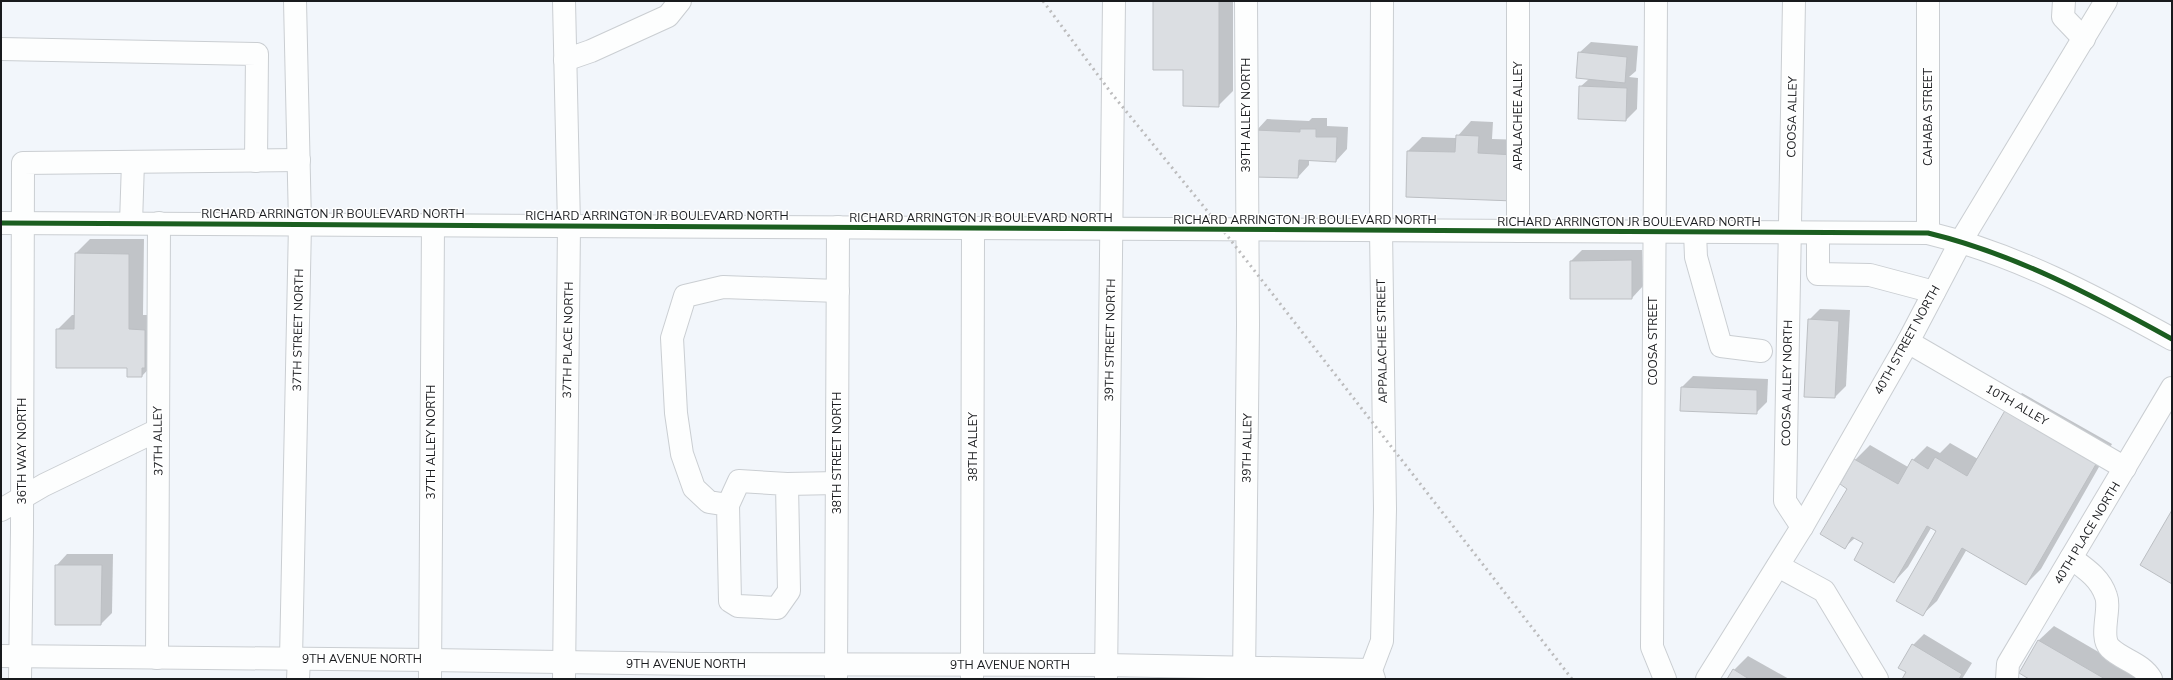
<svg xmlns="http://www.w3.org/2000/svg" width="2173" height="680" viewBox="0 0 2173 680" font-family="'Nunito Sans',sans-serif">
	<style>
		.shadow { fill: #0003 }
		.building { fill: #dbdee2; stroke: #bcbfc3 }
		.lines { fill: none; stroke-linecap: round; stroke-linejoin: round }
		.minor-casing { stroke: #caced2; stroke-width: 24 }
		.minor { stroke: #fdfefe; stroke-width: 22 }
		.rail { stroke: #bcbcbd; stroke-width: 3; stroke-dasharray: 2 4; stroke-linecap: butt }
		.cycleway-casing { stroke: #fff; stroke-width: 8 }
		.cycleway { stroke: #1b5e20; stroke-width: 5 }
		.labels { text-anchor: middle; stroke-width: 3; stroke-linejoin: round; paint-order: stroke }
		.street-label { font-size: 12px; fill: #181a1d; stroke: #fff }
	</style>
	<rect width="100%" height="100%" fill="#f2f6fb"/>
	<g class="shadow">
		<polygon points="1154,1 1233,1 1233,91 1218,106 1184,69"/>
		<polygon points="1591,42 1638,46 1636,71 1629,77 1638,78 1637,109 1626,120 1580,87 1589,79 1579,53"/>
		<polygon points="1312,118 1327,118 1327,126 1348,127 1347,149 1336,161 1309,160 1309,165 1298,177 1256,131 1267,119 1309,121"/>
		<polygon points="1471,121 1493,122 1492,139 1530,140 1528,185 1408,151 1422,137 1456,138"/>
		<polygon points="90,239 144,239 143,315 159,315 156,361 142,376 57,330 72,315 75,315 76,253"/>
		<polygon points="1582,250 1642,250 1643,286 1632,298 1571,261"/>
		<polygon points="1820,309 1850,310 1846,386 1835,397 1809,320"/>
		<polygon points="1693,376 1768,379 1767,402 1756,413 1682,387"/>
		<polygon points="2022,393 2112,444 2041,569 2026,584 1967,549 1937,601 1922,615 1937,531 1931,528 1908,567 1894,582 1865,543 1855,538 1845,547 1848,488 1841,484 1855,460 1870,445 1908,467 1913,460 1927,446 1940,453 1950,443 1978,459 2008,407"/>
		<polygon points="67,554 113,554 112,613 101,624 56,566"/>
		<polygon points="2054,626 2143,678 2142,679 2031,679 2020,672 2039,640"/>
		<polygon points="1924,634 1972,663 1962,679 1903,679 1907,672 1913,645"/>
		<polygon points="1748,656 1789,679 1728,679 1734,670"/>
	</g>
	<g class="building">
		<polygon points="1153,1 1219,1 1219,107 1183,106 1183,70 1153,70"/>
		<polygon points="1578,52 1627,57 1625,83 1576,78"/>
		<polygon points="1579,86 1627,88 1626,121 1578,119"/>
		<polygon points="1300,129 1316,129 1316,137 1337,137 1336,162 1299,160 1298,178 1254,177 1255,130 1300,132"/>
		<polygon points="1456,135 1479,136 1478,153 1515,155 1514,201 1406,197 1407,151 1455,152"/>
		<polygon points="75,253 129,254 129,329 145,330 145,368 142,368 142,377 127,377 127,368 56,368 56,329 74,329"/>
		<polygon points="1632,260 1632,299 1570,299 1570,261"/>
		<polygon points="1808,319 1839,321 1835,398 1804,397"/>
		<polygon points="1681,387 1757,390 1757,414 1680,411"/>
		<polygon points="2007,407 2099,459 2026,585 1962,548 1923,616 1896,601 1936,531 1927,526 1894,583 1854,560 1863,543 1852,537 1845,549 1820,534 1847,489 1840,484 1854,459 1898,484 1912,459 1928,469 1935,457 1967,476"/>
		<polygon points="2172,510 2172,584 2140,565"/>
		<polygon points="55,565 102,565 101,625 55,625"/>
		<polygon points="2038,640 2105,679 2029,679 2019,673"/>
		<polygon points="1912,644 1962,674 1959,679 1902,679 1906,672 1898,668"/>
		<polygon points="1733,669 1749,679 1727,679"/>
	</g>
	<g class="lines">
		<defs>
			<g id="minor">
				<polyline points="564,1 569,226 564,679"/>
				<polyline points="1518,1 1518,231"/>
				<polyline points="1656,1 1652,647 1665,679"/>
				<polyline points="1794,1 1785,501 1802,527"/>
				<polyline points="2064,1 2063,17 2084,39"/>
				<polyline points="1,49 257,54 256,161"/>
				<polyline points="565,60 591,51 668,16 680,1"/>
				<path d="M1 223 1928 233C2015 254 2094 296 2172 339"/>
				<polyline points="131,223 133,162"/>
				<polyline points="1695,232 1696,257 1721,346 1761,351"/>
				<polyline points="1818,233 1818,274 1870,275 1934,292"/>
				<polyline points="1928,233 1928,1"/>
				<polyline points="1908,342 2125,468"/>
				<polyline points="787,484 837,483"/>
				<polyline points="728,505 739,481 787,484 789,591 777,608 738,606 730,601 728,505 709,502 694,488 682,454 676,413 672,338 685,296 723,287 838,291"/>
				<polyline points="1,510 44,485 158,430"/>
				<path d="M2071 558C2086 569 2100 578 2106 596 2111 609 2099 637 2110 648 2122 660 2142 663 2151 679"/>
				<polyline points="1778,566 1824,591 1877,679"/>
				<polyline points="1,656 430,660 698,664 1106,665 1371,670"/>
				<polyline points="157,658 159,223"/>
				<polyline points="291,659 300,224 295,1"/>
				<polyline points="836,678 838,227"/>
				<polyline points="20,679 22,530 23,163 299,160"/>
				<polyline points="298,679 299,659"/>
				<polyline points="430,679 433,225"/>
				<polyline points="972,679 973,228"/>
				<polyline points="1106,679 1114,1"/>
				<polyline points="1244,679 1248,325 1246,1"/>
				<polyline points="1374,679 1371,670 1382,641 1385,509 1381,230 1382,1"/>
				<polyline points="1707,679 1802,527 1908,342 1961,241 2106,1"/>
				<polyline points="2007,679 2008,664 2172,388"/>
			</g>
		</defs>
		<use href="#minor" class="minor-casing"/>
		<use href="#minor" class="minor"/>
		<polyline class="rail" points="1043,1 1112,94 1222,229 1572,679"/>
		<defs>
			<path id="cycleway" d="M1 223 1928 233C2015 254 2094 296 2172 339"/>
		</defs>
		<use href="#cycleway" class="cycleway-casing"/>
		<use href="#cycleway" class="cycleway"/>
	</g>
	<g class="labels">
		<g class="street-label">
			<text transform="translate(1246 115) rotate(-90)" y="4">39TH ALLEY NORTH</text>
			<text transform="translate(1518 116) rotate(-90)" y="4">APALACHEE ALLEY</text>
			<text transform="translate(1792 117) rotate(-89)" y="4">COOSA ALLEY</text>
			<text transform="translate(1928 117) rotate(-90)" y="4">CAHABA STREET</text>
			<text x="333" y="218">RICHARD ARRINGTON JR BOULEVARD NORTH</text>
			<text x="657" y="220">RICHARD ARRINGTON JR BOULEVARD NORTH</text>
			<text x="981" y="222">RICHARD ARRINGTON JR BOULEVARD NORTH</text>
			<text x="1305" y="224">RICHARD ARRINGTON JR BOULEVARD NORTH</text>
			<text x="1629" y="226">RICHARD ARRINGTON JR BOULEVARD NORTH</text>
			<text transform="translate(298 330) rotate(-89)" y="4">37TH STREET NORTH</text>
			<text transform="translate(568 340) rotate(-89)" y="4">37TH PLACE NORTH</text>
			<text transform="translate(1110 340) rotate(-89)" y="4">39TH STREET NORTH</text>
			<text transform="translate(1907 340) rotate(-61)" y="4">40TH STREET NORTH</text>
			<text transform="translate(1382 341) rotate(-91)" y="4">APPALACHEE STREET</text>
			<text transform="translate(1653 341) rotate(-90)" y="4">COOSA STREET</text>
			<text transform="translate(1787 383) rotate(-89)" y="4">COOSA ALLEY NORTH</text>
			<text transform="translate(2017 405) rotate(30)" y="4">10TH ALLEY</text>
			<text transform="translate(158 441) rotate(-91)" y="4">37TH ALLEY</text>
			<text transform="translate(431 442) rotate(-90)" y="4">37TH ALLEY NORTH</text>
			<text transform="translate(973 447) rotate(-90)" y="4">38TH ALLEY</text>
			<text transform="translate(1247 448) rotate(-89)" y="4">39TH ALLEY</text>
			<text transform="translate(22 451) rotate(-90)" y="4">36TH WAY NORTH</text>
			<text transform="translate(837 453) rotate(-90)" y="4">38TH STREET NORTH</text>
			<text transform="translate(2087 533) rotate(-59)" y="4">40TH PLACE NORTH</text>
			<text x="362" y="663">9TH AVENUE NORTH</text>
			<text x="686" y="668">9TH AVENUE NORTH</text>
			<text x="1010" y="669">9TH AVENUE NORTH</text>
		</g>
	</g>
	<rect width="2173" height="680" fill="none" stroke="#181a1d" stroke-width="4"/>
</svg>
